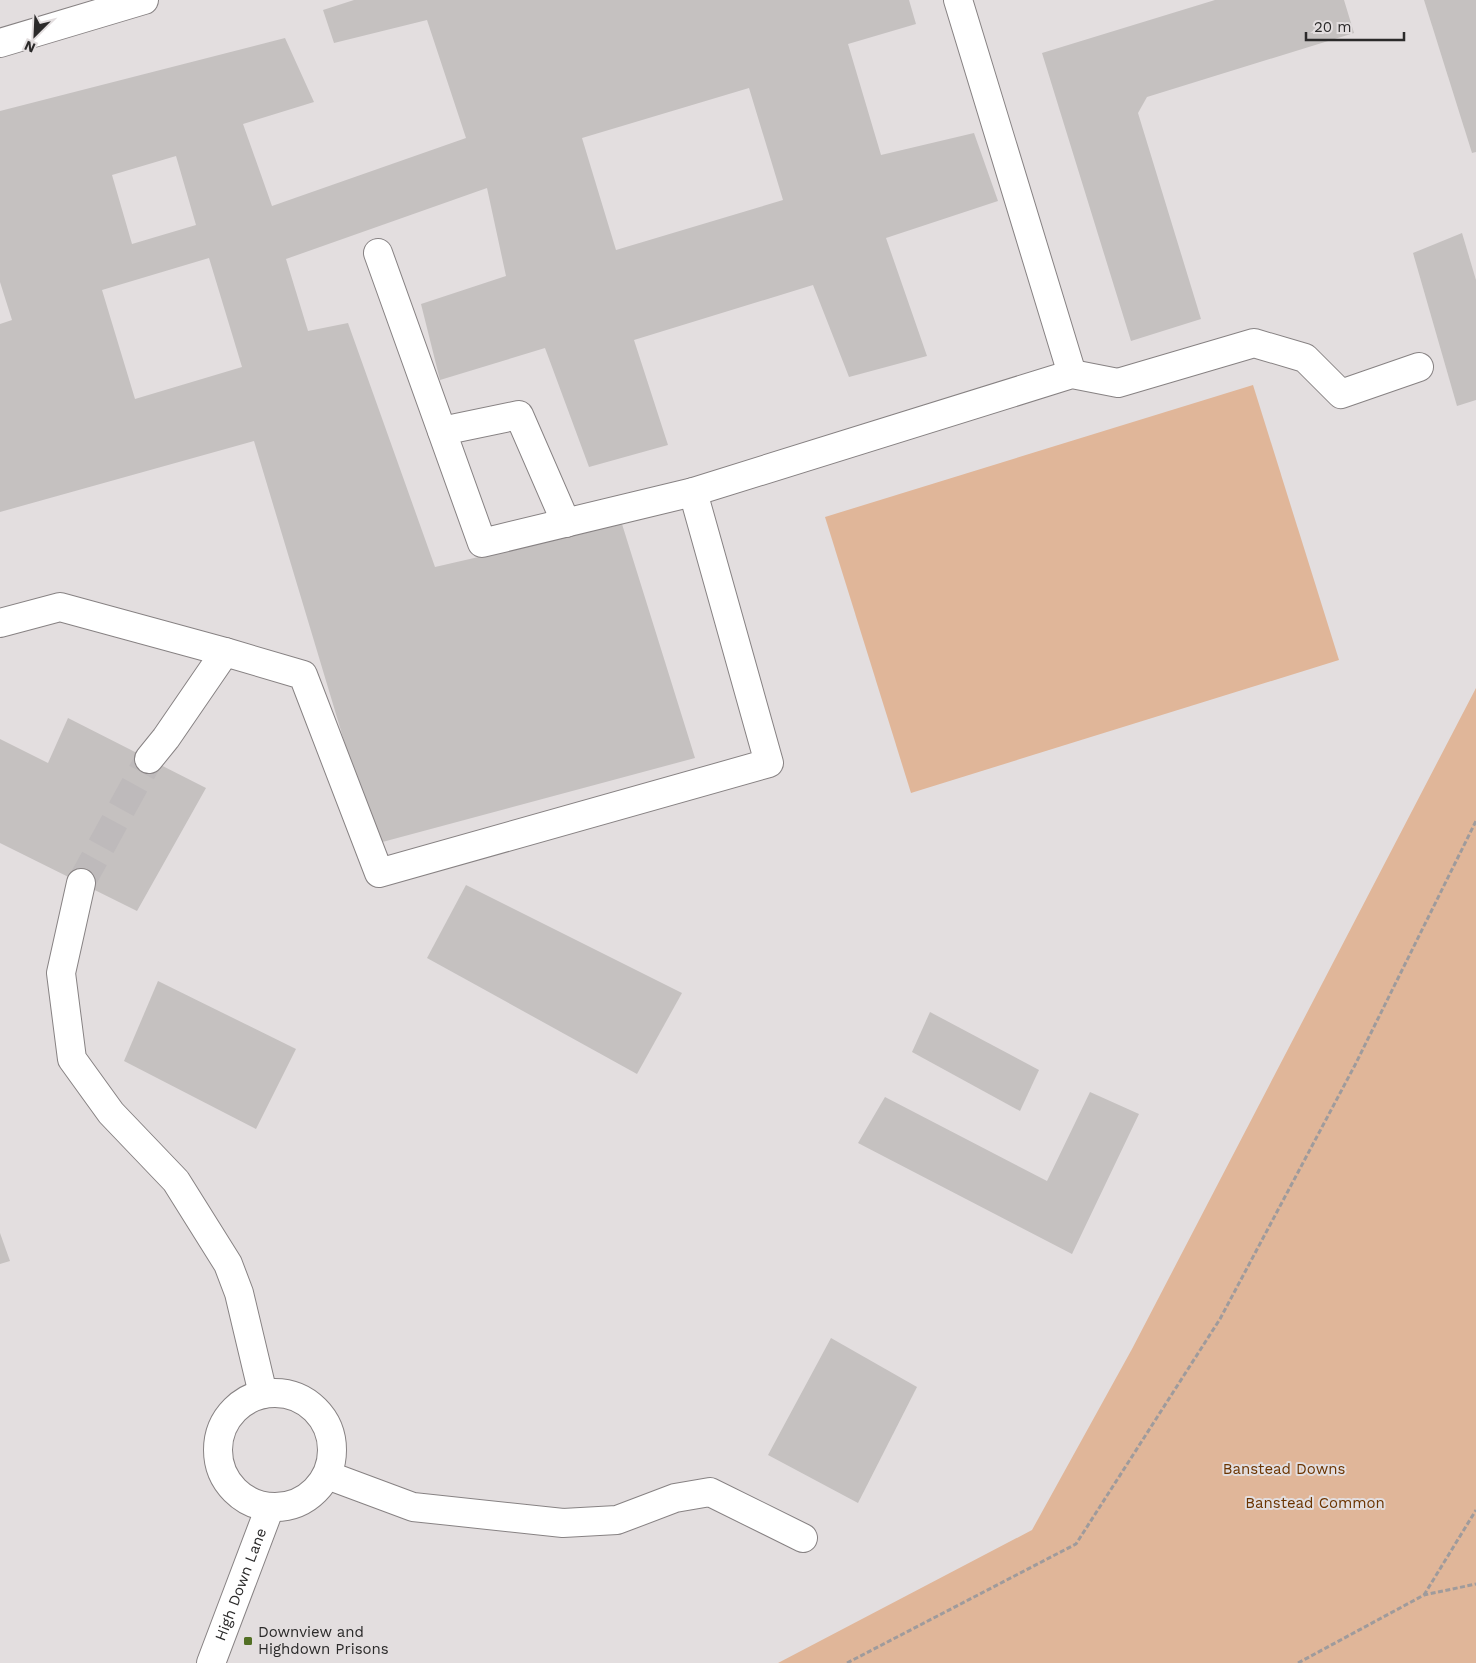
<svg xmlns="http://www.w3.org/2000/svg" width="1476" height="1663" viewBox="0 0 1476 1663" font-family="'Work Sans',sans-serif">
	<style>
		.green { fill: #e0b699 }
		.building { fill: #c5c1c0; fill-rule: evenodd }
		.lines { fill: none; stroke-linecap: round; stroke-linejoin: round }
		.minor-tunnel { stroke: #bebabb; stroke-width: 28; stroke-dasharray: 28 14; stroke-linecap: butt }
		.minor-casing { stroke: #878283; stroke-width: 30 }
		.path { stroke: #9f9b9c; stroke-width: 3; stroke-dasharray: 5 2.5; stroke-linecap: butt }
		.minor { stroke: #fff; stroke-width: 28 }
		.poi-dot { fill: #526f24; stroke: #e3dedf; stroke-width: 2 }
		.labels { text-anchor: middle; stroke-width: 4; stroke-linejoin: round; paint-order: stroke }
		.park-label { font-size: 15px; fill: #6b3400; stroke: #e3dedf }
		.street-label { font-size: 15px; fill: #2b2a2a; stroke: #e3dedf }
		.poi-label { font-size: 15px; fill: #2b2a2a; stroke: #e3dedf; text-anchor: start }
	</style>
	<rect width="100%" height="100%" fill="#e3dedf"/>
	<g class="green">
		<polygon points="1253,385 1339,660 911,793 825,517"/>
		<polygon points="1476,688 1476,1663 778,1663 1032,1530 1132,1349"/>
	</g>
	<g class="building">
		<path d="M354 0H909L916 24 848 44 881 155 974 133 998 201 886 238 927 356 849 377 813 285 634 340 668 445 589 467 545 348 440 380 421 304 506 276 487 188 286 259 308 331 348 323 435 567 622 524 695 758 375 844 254 441 0 512V324L12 320 0 282V111L285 38 314 102 243 124 272 206 466 138 427 20 334 43 323 10ZM749 88 783 200 616 250 582 138ZM176 156 196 225 132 244 112 175ZM209 258 242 367 135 399 102 290Z"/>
		<polygon points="1215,0 1344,0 1354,33 1147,97 1138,113 1201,319 1131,341 1042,53"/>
		<polygon points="1424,0 1476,0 1476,152 1472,153"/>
		<polygon points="1462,233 1476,280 1476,400 1457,406 1413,253"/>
		<polygon points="68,718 206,788 137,911 0,843 0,739 48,763"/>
		<polygon points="466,885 682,993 637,1074 427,958"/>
		<polygon points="158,981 296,1049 256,1129 124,1061"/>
		<polygon points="930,1012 1039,1070 1020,1111 912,1052"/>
		<polygon points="1090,1092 1139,1114 1072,1254 858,1143 885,1097 1047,1181"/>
		<polygon points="0,1233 10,1261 0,1264"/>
		<polygon points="831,1338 917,1387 858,1503 768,1455"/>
	</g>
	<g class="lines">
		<polyline class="minor-tunnel" points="81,883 149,759"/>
		<defs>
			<g id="minor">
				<polyline points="958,0 1072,374"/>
				<polyline points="0,43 144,0"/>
				<polyline points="378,253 482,543 693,492"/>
				<polyline points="442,431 519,415 566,523"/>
				<polyline points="0,623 60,607 225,652"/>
				<polyline points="149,759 166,738 225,652 303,675 379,873 769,763 693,492 1072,374 1118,383 1254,343 1305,358 1341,394 1419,367"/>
				<polyline points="81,883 61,973 72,1059 111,1113 176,1181 228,1264 239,1293 263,1394"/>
				<circle cx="275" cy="1450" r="57"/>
				<polyline points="327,1475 413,1507 563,1523 617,1520 675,1498 710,1492 803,1538"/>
				<path id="s1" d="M211 1663 270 1507"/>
			</g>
		</defs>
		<use href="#minor" class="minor-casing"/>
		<g class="path">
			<polyline points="1424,1595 1476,1510"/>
			<polyline points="847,1663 1076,1544 1220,1319 1355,1065 1476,821"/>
			<polyline points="1298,1663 1424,1595 1476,1584"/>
		</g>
		<use href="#minor" class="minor"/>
	</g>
	<rect class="poi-dot" x="243" y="1636" width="10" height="10" rx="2.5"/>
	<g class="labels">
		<g class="park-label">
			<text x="1284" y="1474">Banstead Downs</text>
			<text x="1315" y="1508">Banstead Common</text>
		</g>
		<g class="street-label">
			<text dy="5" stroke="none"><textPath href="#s1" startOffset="84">High Down Lane</textPath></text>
		</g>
		<g class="poi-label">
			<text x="258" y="1637">Downview and<tspan x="258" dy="17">Highdown Prisons</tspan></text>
		</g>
	</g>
	<g transform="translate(35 35) rotate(204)" stroke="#e3dedf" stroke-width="4" paint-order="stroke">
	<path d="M0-4L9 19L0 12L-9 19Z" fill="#2b2a2a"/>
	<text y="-8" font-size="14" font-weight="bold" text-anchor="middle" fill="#2b2a2a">N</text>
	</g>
	<path d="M1306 32v8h98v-8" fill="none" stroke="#2b2a2a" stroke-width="2.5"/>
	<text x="1314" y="32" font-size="15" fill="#2b2a2a" stroke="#e3dedf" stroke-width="4" paint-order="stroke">20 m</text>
</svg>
